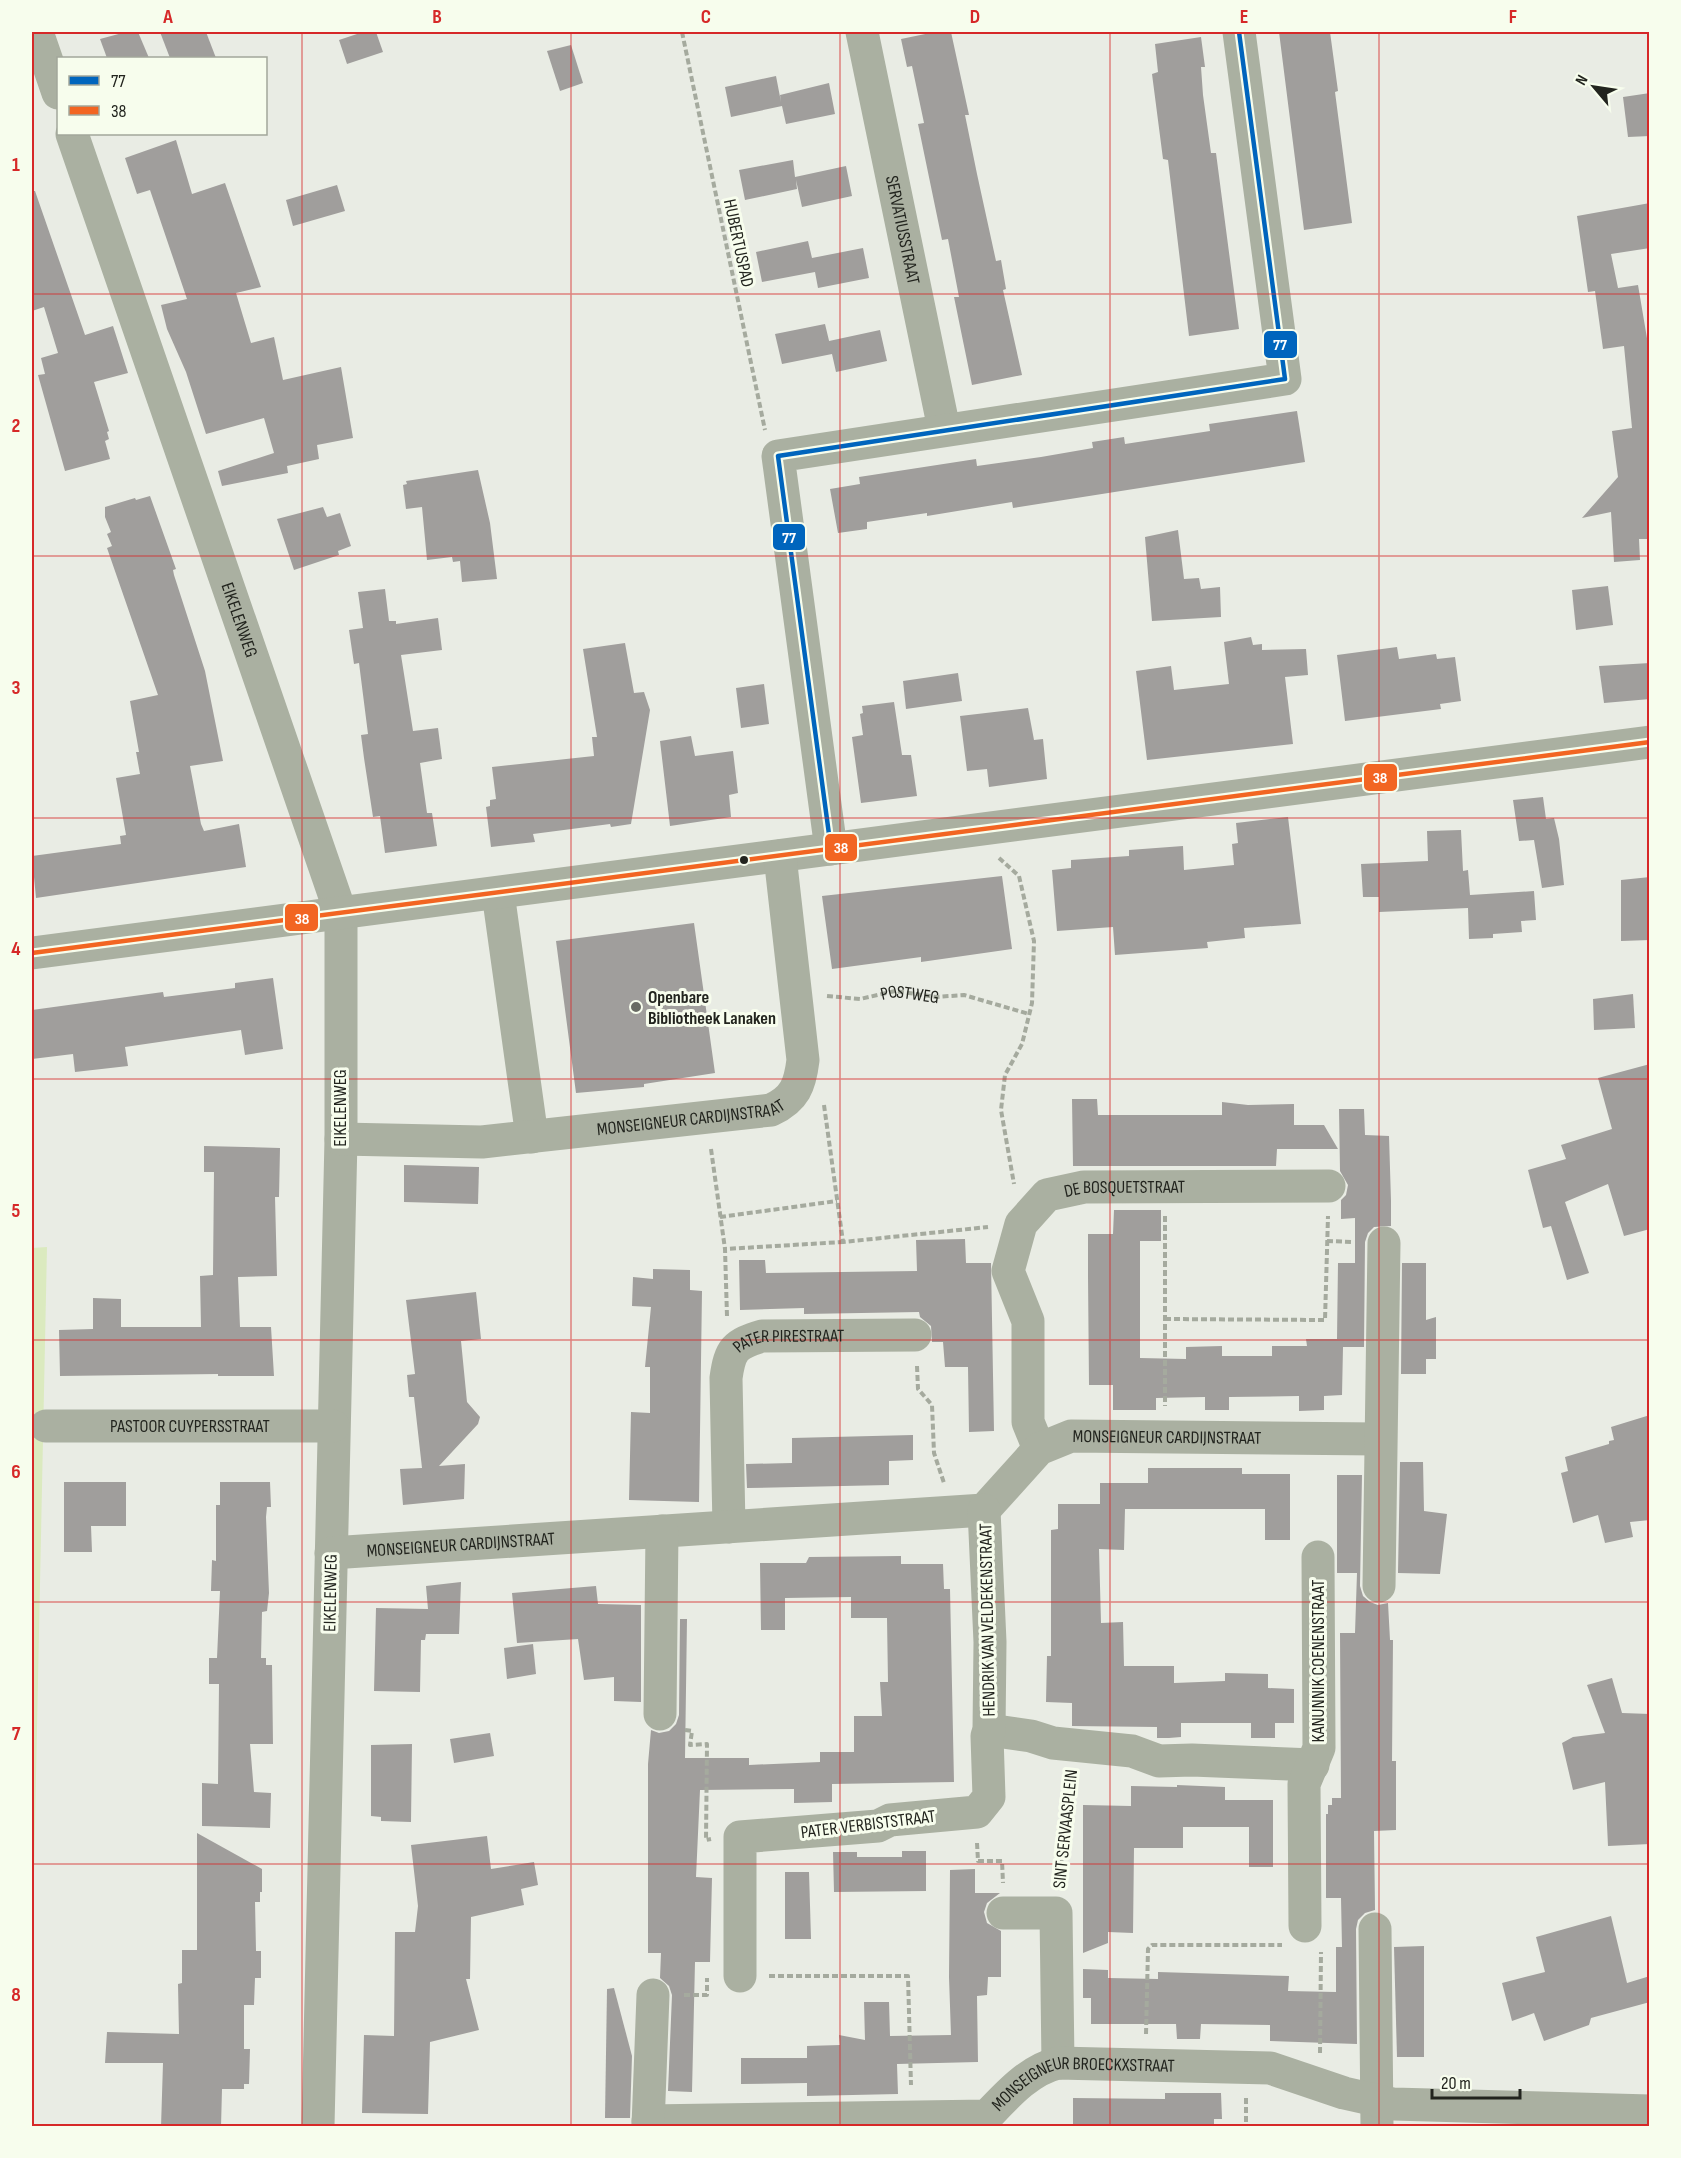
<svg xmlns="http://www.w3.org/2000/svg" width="1681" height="2158" viewBox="0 0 1681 2158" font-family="'Sofia Sans Condensed',sans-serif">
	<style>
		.green { fill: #dbeabf }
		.building { fill: #a09e9c }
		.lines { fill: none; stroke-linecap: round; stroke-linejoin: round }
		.path { stroke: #a5aa9e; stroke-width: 4; stroke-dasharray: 6 3; stroke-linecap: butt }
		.minor { stroke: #aab0a1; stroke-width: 33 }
		.bus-1-casing { stroke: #f7fded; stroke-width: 9 }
		.bus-2-casing { stroke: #f7fded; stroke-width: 9 }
		.bus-1 { stroke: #0065bd; stroke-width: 4.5 }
		.bus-2 { stroke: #f26522; stroke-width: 4.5 }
		.grid { fill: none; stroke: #d62828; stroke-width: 1.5; stroke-opacity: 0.55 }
		.bus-dot { fill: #22241e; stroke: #f7fded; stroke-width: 2 }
		.poi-dot { fill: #686a63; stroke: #f7fded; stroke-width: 2 }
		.labels { text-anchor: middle; stroke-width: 6; stroke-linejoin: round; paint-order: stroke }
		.street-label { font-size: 18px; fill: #22241e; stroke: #f7fded }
		.poi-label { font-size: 18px; font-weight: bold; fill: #22241e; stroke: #f7fded; text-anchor: start }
		.line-badge { stroke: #f7fded; stroke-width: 2 }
		.badge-label { font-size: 16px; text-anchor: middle; font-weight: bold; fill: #fff }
		.neatline { fill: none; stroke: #d62828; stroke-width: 2 }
		.grid-label { font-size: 20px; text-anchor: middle; font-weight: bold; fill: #d62828 }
	</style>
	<rect width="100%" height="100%" fill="#e9ece4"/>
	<polygon class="green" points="47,1247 32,1969 32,1248"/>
	<g class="building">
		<polygon points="126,32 138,32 149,58 107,58 100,39"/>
		<polygon points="160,32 206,32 216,58 170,58"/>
		<polygon points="363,32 376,32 383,52 347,64 339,40"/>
		<polygon points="935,32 951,32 969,115 965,115 977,174 996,261 1001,260 1006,289 1003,290 1022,375 972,385 954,297 959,297 948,239 942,240 918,124 924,123 912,66 907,67 901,39"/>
		<polygon points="1279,32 1330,32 1338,91 1335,92 1352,223 1304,230"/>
		<polygon points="1201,37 1205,67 1201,67 1203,95 1211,153 1216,153 1239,329 1189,336 1168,160 1163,159 1152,74 1158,72 1155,44"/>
		<polygon points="571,45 583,83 560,91 547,51"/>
		<polygon points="776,76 781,102 780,95 829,83 835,114 786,124 782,106 731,117 725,87"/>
		<polygon points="1650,93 1650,136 1628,137 1623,97"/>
		<polygon points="176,140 192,194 225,183 261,287 236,293 251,343 274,337 283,380 341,367 353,438 317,445 319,459 287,466 288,473 222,486 218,471 274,453 264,418 206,434 186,372 167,329 161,305 187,299 150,190 137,194 125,158"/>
		<polygon points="793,160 795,177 846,166 852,196 802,207 796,180 797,189 745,200 739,170"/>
		<polygon points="337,185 345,211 293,226 286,200"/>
		<polygon points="32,191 35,191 85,335 113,326 128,373 94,382 109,431 107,432 109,439 105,441 110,459 65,471 38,375 45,374 41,358 58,353 44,307 32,311"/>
		<polygon points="1650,203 1650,248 1611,254 1618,288 1638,285 1650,356 1650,539 1639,539 1640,560 1614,562 1611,512 1582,518 1618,477 1612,431 1632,428 1624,346 1603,349 1595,291 1588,292 1577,216"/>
		<polygon points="808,241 812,258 863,248 869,278 818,288 815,272 762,282 756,252"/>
		<polygon points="825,324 831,349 829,341 880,330 887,361 836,372 832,354 782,364 775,334"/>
		<polygon points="1297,411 1305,462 1013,508 1012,502 927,516 927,513 867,522 867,529 838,533 830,489 860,484 859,477 976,459 977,466 1041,457 1093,448 1092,442 1124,437 1125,444 1210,431 1209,424"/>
		<polygon points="478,470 490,523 497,579 462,582 460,561 453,562 452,557 427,560 422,507 406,509 403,485 407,484 406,481"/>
		<polygon points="150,496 176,569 173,570 174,575 205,671 223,761 190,766 201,824 204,831 239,824 246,867 36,898 32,856 121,844 120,836 126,835 116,778 140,774 136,752 139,752 130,701 158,695 107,548 112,546 107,534 111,532 105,517 105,507 135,498 136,500"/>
		<polygon points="323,507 327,517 340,513 351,546 338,551 339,555 294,570 277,519"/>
		<polygon points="1178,530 1184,579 1199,578 1201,589 1220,587 1221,617 1152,621 1145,537"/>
		<polygon points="1608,586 1613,625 1576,630 1572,590"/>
		<polygon points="385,589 389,621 396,621 396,624 438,618 442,650 401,655 413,731 438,728 442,759 420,763 427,813 432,813 437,846 385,853 380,816 373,817 364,758 361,735 368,734 359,663 354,664 349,630 363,628 358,592"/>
		<polygon points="1251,637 1253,645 1262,644 1262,650 1306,649 1308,675 1285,677 1293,744 1147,760 1136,671 1171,666 1174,690 1229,684 1224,642"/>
		<polygon points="625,643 634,693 644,692 650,710 631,824 611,827 610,824 533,834 535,842 491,847 486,807 490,806 490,800 496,799 492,767 594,756 592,737 597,737 583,649"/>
		<polygon points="1397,647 1399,659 1436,654 1437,659 1455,657 1461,701 1440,704 1441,709 1345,721 1337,655"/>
		<polygon points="1650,663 1650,699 1604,703 1599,666"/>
		<polygon points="958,673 962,701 906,709 903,681"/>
		<polygon points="764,684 769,724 741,728 736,688"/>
		<polygon points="894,702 902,755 911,755 917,796 861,803 852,737 863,735 860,714 863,713 862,706"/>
		<polygon points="1028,708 1034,740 1043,739 1047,779 989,787 987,769 967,771 960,716"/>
		<polygon points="691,736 695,756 733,751 738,793 729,795 731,817 670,826 660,741"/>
		<polygon points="1543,797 1546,819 1554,818 1559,839 1564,885 1542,888 1534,840 1519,841 1513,800"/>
		<polygon points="1288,817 1301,924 1244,928 1245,938 1207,942 1208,948 1115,955 1113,927 1057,931 1052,870 1071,868 1071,860 1129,856 1129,850 1183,846 1184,870 1234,865 1232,844 1238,843 1236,823"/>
		<polygon points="1461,830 1463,871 1468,870 1470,895 1534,891 1536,920 1521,921 1522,932 1493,934 1493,938 1469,939 1468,908 1379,912 1379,897 1363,897 1361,864 1428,861 1427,831"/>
		<polygon points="1002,876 1012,949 921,962 921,957 832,969 822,896"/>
		<polygon points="1650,877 1650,940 1621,941 1621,880"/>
		<polygon points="694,923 715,1073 644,1084 644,1087 576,1093 556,941"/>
		<polygon points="273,978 283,1049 245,1055 241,1030 125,1047 128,1066 75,1072 73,1054 32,1059 32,1010 163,992 164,997 235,988 235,983"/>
		<polygon points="1633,994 1635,1028 1594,1030 1593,999"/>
		<polygon points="1650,1064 1650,1229 1624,1236 1608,1184 1565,1202 1589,1273 1567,1280 1551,1226 1543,1228 1528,1170 1566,1159 1561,1145 1612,1129 1598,1078"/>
		<polygon points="1072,1099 1097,1099 1098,1115 1222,1115 1222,1102 1248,1105 1294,1104 1294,1125 1324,1125 1338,1149 1277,1149 1276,1166 1073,1166"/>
		<polygon points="1339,1109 1364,1109 1365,1135 1389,1136 1391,1201 1391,1226 1374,1227 1368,1233 1365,1242 1364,1347 1343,1347 1342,1395 1324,1396 1324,1410 1299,1411 1299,1396 1229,1397 1229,1410 1205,1410 1205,1397 1156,1398 1156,1410 1113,1410 1113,1385 1089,1385 1088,1276 1088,1234 1113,1234 1114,1210 1161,1210 1161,1241 1140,1241 1140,1358 1186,1359 1186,1347 1222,1346 1222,1356 1272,1356 1272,1346 1307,1346 1306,1339 1337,1339 1338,1263 1355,1263 1355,1218 1341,1219 1341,1200 1346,1195 1348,1185 1340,1171"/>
		<polygon points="204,1146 280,1148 279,1197 275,1197 277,1276 238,1277 240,1327 271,1327 274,1376 218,1376 218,1374 60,1376 59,1330 93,1329 93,1298 121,1299 121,1327 201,1327 200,1276 213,1275 214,1172 204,1172"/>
		<polygon points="404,1165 479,1167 478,1204 404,1202"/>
		<polygon points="965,1239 966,1263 991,1263 994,1431 969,1432 968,1367 945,1367 943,1342 932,1342 931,1326 920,1317 919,1312 804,1314 804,1308 740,1310 739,1260 765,1260 766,1273 917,1271 916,1240"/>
		<polygon points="1402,1263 1426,1263 1426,1320 1436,1317 1436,1359 1426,1359 1426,1374 1401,1374"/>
		<polygon points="653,1269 690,1270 690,1290 702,1291 699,1502 629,1500 631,1412 650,1413 650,1367 645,1367 651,1307 632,1306 633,1277 653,1279"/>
		<polygon points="476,1292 481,1339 461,1341 467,1402 480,1417 478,1424 439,1466 465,1464 464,1499 403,1505 400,1469 422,1468 414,1397 409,1397 407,1375 415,1374 406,1300"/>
		<polygon points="1650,1415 1650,1520 1630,1522 1633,1537 1605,1543 1598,1515 1573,1523 1561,1473 1568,1471 1565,1457 1609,1444 1609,1441 1614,1440 1611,1427"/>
		<polygon points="913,1435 913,1460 889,1461 889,1485 747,1488 746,1464 792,1463 792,1438"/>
		<polygon points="1400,1462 1423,1462 1424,1511 1447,1514 1440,1574 1398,1573"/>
		<polygon points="1148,1468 1242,1468 1242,1474 1290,1474 1290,1540 1265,1540 1265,1509 1125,1509 1124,1550 1099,1549 1101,1623 1123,1622 1124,1666 1174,1666 1174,1683 1225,1681 1225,1673 1268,1674 1268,1688 1294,1689 1294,1723 1275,1723 1275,1738 1251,1738 1251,1723 1181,1723 1181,1737 1169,1738 1157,1738 1157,1727 1072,1726 1072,1703 1046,1702 1047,1656 1051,1656 1051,1530 1058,1529 1058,1504 1100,1504 1100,1483 1148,1483"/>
		<polygon points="1337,1475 1362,1475 1360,1586 1363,1596 1370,1602 1378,1605 1388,1603 1390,1640 1393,1640 1392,1761 1396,1761 1396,1830 1374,1831 1375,1910 1365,1913 1358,1920 1356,1929 1357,2044 1270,2041 1270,2025 1201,2024 1200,2039 1177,2039 1176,2024 1091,2024 1091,1998 1083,1998 1083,1969 1108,1970 1108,1978 1158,1979 1158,1972 1289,1976 1288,1991 1336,1992 1336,1947 1342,1947 1341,1898 1326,1898 1326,1814 1328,1814 1328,1805 1332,1805 1332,1798 1341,1798 1340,1633 1355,1633 1357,1573 1337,1573"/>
		<polygon points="64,1482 126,1482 126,1526 91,1526 92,1552 64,1552"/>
		<polygon points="220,1482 270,1482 271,1507 267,1507 266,1517 269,1593 267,1611 262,1612 261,1658 266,1658 266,1665 272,1665 273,1744 250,1744 254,1792 271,1793 270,1828 202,1826 202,1783 218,1784 219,1684 209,1684 209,1658 217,1658 220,1591 211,1591 212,1560 216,1561 216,1505 220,1505"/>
		<polygon points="901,1556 901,1564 943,1564 944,1589 950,1589 954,1782 832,1784 832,1802 794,1803 794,1789 700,1790 696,1877 712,1878 710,1962 695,1962 692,2092 668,2091 672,1995 669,1986 660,1978 661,1953 648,1953 648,1764 651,1730 659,1733 669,1731 676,1724 679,1715 680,1619 687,1619 685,1758 749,1758 749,1765 820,1762 820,1752 854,1752 854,1716 882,1716 880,1682 888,1682 887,1618 851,1618 851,1597 785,1598 785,1630 761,1630 760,1563 806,1563 809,1557"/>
		<polygon points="461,1582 459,1634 426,1634 425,1640 421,1640 420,1692 374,1691 376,1608 428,1609 426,1586"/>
		<polygon points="596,1586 598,1604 641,1605 641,1702 614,1701 614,1677 584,1680 578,1639 517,1643 512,1593"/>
		<polygon points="533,1644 536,1674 507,1679 504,1648"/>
		<polygon points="1612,1678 1622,1713 1650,1714 1650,1844 1608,1846 1605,1782 1573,1790 1562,1743 1573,1737 1605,1733 1587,1685"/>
		<polygon points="490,1733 494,1756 454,1763 450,1739"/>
		<polygon points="412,1744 411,1822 381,1821 381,1817 371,1816 371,1745"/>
		<polygon points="1177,1785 1225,1787 1225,1800 1273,1800 1273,1867 1249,1867 1249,1827 1183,1827 1183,1848 1134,1848 1133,1933 1108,1932 1108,1943 1083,1953 1083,1805 1131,1806 1131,1786 1177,1787"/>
		<polygon points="197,1833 262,1869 262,1892 260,1892 260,1902 255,1902 256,1951 261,1951 261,1978 255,1978 254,2005 244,2005 244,2049 250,2049 249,2084 244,2084 244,2089 222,2089 221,2127 161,2127 163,2063 105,2063 107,2032 179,2034 178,1984 182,1983 182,1950 197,1950"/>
		<polygon points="487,1836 491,1869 534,1862 538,1885 521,1889 524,1905 471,1917 470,1979 466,1979 479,2030 430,2042 428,2114 362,2113 364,2035 394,2036 395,1932 415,1932 418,1906 411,1845"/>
		<polygon points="902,1851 926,1851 926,1891 834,1892 833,1852 857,1852 857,1857 902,1857"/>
		<polygon points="975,1869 975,1893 1000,1893 987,1903 984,1912 987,1923 1001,1931 1001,1977 988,1977 987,1995 977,1996 978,2062 897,2064 898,2094 807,2096 807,2083 741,2084 741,2058 807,2058 807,2046 840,2045 839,2035 865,2040 864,2002 889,2002 890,2036 951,2035 949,1977 950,1870"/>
		<polygon points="785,1872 809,1872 811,1939 785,1939"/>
		<polygon points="1611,1916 1627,1983 1650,1976 1650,2002 1591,2018 1589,2025 1544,2041 1534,2013 1512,2021 1502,1983 1545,1972 1536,1937"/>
		<polygon points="1424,1946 1424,2057 1397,2057 1394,1947"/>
		<polygon points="614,1988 632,2056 630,2118 605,2118 607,1989"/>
		<polygon points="1165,2093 1221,2093 1222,2119 1214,2119 1214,2127 1073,2127 1073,2098 1165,2099"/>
	</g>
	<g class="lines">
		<g class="path">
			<polyline points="682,32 765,430"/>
			<polyline points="999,858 1019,876 1034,941 1032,1003 1022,1044 1005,1075 1001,1110 1014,1184"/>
			<path id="s1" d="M827 996 860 999 895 991 936 997 964 995 1029 1014"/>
			<polyline points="824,1105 843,1242 988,1227"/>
			<polyline points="711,1149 725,1249"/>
			<polyline points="1165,1216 1165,1406"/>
			<polyline points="720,1217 837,1201"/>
			<polyline points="1327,1241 1354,1242"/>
			<polyline points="727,1316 725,1249 843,1242"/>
			<polyline points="1165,1319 1325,1320 1328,1216"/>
			<polyline points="917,1366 918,1389 932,1405 934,1453 944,1483"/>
			<polyline points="685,1730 692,1731 690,1745 707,1744 706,1840 711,1839"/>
			<polyline points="977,1843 978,1861 1002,1861 1003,1883"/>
			<polyline points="1059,1884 1071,1776"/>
			<polyline points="769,1976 908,1976 911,2085"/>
			<polyline points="684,1995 707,1995 707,1978"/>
			<polyline points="1146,2034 1148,1949 1152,1945 1282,1945"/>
			<polyline points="1320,2053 1321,1952"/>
			<polyline points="1246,2098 1246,2126"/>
		</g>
		<g class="minor">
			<polyline points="37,32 58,93"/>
			<path id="s2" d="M862 32 944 429"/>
			<path id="s3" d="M72 134 341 914V1139L318 2126"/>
			<polyline points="831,849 778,456 1285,379 1239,32"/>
			<polyline points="498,893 532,1137"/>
			<polyline points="32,953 1650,742"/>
			<path id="s4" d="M341 1139 482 1142 771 1110C795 1099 800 1085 803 1060L780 856"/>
			<path id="s5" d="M46 1426H333"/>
			<path id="s6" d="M1039 1449 1028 1422V1321L1008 1271 1021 1224 1047 1195 1084 1187 1329 1186"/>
			<path id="s7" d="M729 1527 726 1378C730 1349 735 1344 762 1336L915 1335"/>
			<path id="s8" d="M331 1553 984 1510 1039 1449 1071 1436 1379 1439"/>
			<polyline points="1379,1586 1384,1243"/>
			<polyline points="660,1714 662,1531"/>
			<polyline points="989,1730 1031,1736 1053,1743 1132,1751 1159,1761 1192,1760 1313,1765"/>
			<polyline points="1003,1913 1056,1913 1058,2063"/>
			<polyline points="1305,1926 1304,1784 1319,1748 1318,1557"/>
			<polyline points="1375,1929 1377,2126"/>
			<polyline points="740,1976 740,1837 878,1826 890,1820 977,1812 989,1797 987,1736 989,1730 990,1642 984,1510"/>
			<path id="s9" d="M648 2121 987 2116C1007 2095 1029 2070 1058 2063L1270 2068 1344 2093 1393 2104 1650 2111"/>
			<polyline points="648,2126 653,1995"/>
		</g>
		<defs>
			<polyline id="bus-1" points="831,849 778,456 1285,379 1239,32"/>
			<polyline id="bus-2" points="32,953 1650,742"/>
		</defs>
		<use href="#bus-1" class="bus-1-casing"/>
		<use href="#bus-2" class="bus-2-casing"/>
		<use href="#bus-1" class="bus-1"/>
		<use href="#bus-2" class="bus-2"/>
	</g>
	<path class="grid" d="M302 32V2126M571 32V2126M840 32V2126M1110 32V2126M1379 32V2126M32 294H1650M32 556H1650M32 818H1650M32 1079H1650M32 1340H1650M32 1602H1650M32 1864H1650"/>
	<circle class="bus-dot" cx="744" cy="860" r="5"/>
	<circle class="poi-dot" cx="636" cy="1007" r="6"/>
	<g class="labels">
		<g class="street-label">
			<text dy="6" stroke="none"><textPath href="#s2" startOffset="202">SERVATIUSSTRAAT</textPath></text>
			<text transform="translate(739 243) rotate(78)" y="6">HUBERTUSPAD</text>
			<text dy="6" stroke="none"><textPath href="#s3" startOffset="514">EIKELENWEG</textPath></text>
			<text dy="6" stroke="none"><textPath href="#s1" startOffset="84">POSTWEG</textPath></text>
			<text transform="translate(340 1108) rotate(-90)" y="6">EIKELENWEG</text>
			<text dy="6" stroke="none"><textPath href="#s4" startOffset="351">MONSEIGNEUR CARDIJNSTRAAT</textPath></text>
			<text dy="6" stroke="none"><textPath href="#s6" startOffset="350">DE BOSQUETSTRAAT</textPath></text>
			<text dy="6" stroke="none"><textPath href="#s7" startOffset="236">PATER PIRESTRAAT</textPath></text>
			<text dy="6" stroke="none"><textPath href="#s5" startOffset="144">PASTOOR CUYPERSSTRAAT</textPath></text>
			<text dy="6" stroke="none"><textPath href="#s8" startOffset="867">MONSEIGNEUR CARDIJNSTRAAT</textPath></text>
			<text dy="6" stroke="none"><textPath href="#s8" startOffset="130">MONSEIGNEUR CARDIJNSTRAAT</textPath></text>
			<text transform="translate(330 1593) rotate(-89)" y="6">EIKELENWEG</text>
			<text transform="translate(987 1620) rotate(-91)" y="6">HENDRIK VAN VELDEKENSTRAAT</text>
			<text transform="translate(1318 1661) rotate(-90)" y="6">KANUNNIK COENENSTRAAT</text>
			<text transform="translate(868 1824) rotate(-7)" y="6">PATER VERBISTSTRAAT</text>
			<text transform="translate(1065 1829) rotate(-84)" y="6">SINT SERVAASPLEIN</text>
			<text dy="6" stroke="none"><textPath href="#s9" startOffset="448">MONSEIGNEUR BROECKXSTRAAT</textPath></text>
		</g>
		<g class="poi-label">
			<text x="648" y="1003">Openbare<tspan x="648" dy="21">Bibliotheek Lanaken</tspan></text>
		</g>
	</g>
	<g class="line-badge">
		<rect x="1263" y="330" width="35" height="29" rx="6" fill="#0065bd"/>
		<rect x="772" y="523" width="34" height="28" rx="6" fill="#0065bd"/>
		<rect x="1363" y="763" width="35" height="29" rx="6" fill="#f26522"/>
		<rect x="824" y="833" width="34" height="29" rx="6" fill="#f26522"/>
		<rect x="284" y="903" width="35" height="29" rx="6" fill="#f26522"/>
	</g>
	<g class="badge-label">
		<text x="1280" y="350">77</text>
		<text x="789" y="543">77</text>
		<text x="1380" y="783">38</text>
		<text x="841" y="853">38</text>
		<text x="302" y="924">38</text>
	</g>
	<rect width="1681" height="2158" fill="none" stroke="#f7fded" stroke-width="66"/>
	<rect x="57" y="57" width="210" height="78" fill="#f7fded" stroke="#a2a69a" stroke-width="1.5"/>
	<rect x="69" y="76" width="30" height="9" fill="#0065bd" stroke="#a2a69a" stroke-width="1.5"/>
	<text x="111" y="87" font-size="18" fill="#22241e">77</text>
	<rect x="69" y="106" width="30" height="9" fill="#f26522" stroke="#a2a69a" stroke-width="1.5"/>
	<text x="111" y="117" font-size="18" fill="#22241e">38</text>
	<g transform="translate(1594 87) rotate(299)" stroke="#f7fded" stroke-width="4.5" paint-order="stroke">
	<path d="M0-4.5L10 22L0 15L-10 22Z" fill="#22241e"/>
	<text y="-9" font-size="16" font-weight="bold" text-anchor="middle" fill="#22241e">N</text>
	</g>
	<path d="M1432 2089v9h88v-9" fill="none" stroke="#22241e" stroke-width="3"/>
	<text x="1441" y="2089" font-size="18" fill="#22241e" stroke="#f7fded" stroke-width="4.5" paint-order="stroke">20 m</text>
	<rect x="33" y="33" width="1615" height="2092" class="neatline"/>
	<g class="grid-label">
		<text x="168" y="23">A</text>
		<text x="437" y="23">B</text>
		<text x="706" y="23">C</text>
		<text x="975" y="23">D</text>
		<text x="1244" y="23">E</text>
		<text x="1513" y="23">F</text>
		<text x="16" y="171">1</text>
		<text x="16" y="432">2</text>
		<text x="16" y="694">3</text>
		<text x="16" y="955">4</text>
		<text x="16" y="1217">5</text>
		<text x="16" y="1478">6</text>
		<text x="16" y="1740">7</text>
		<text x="16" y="2001">8</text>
	</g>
</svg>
